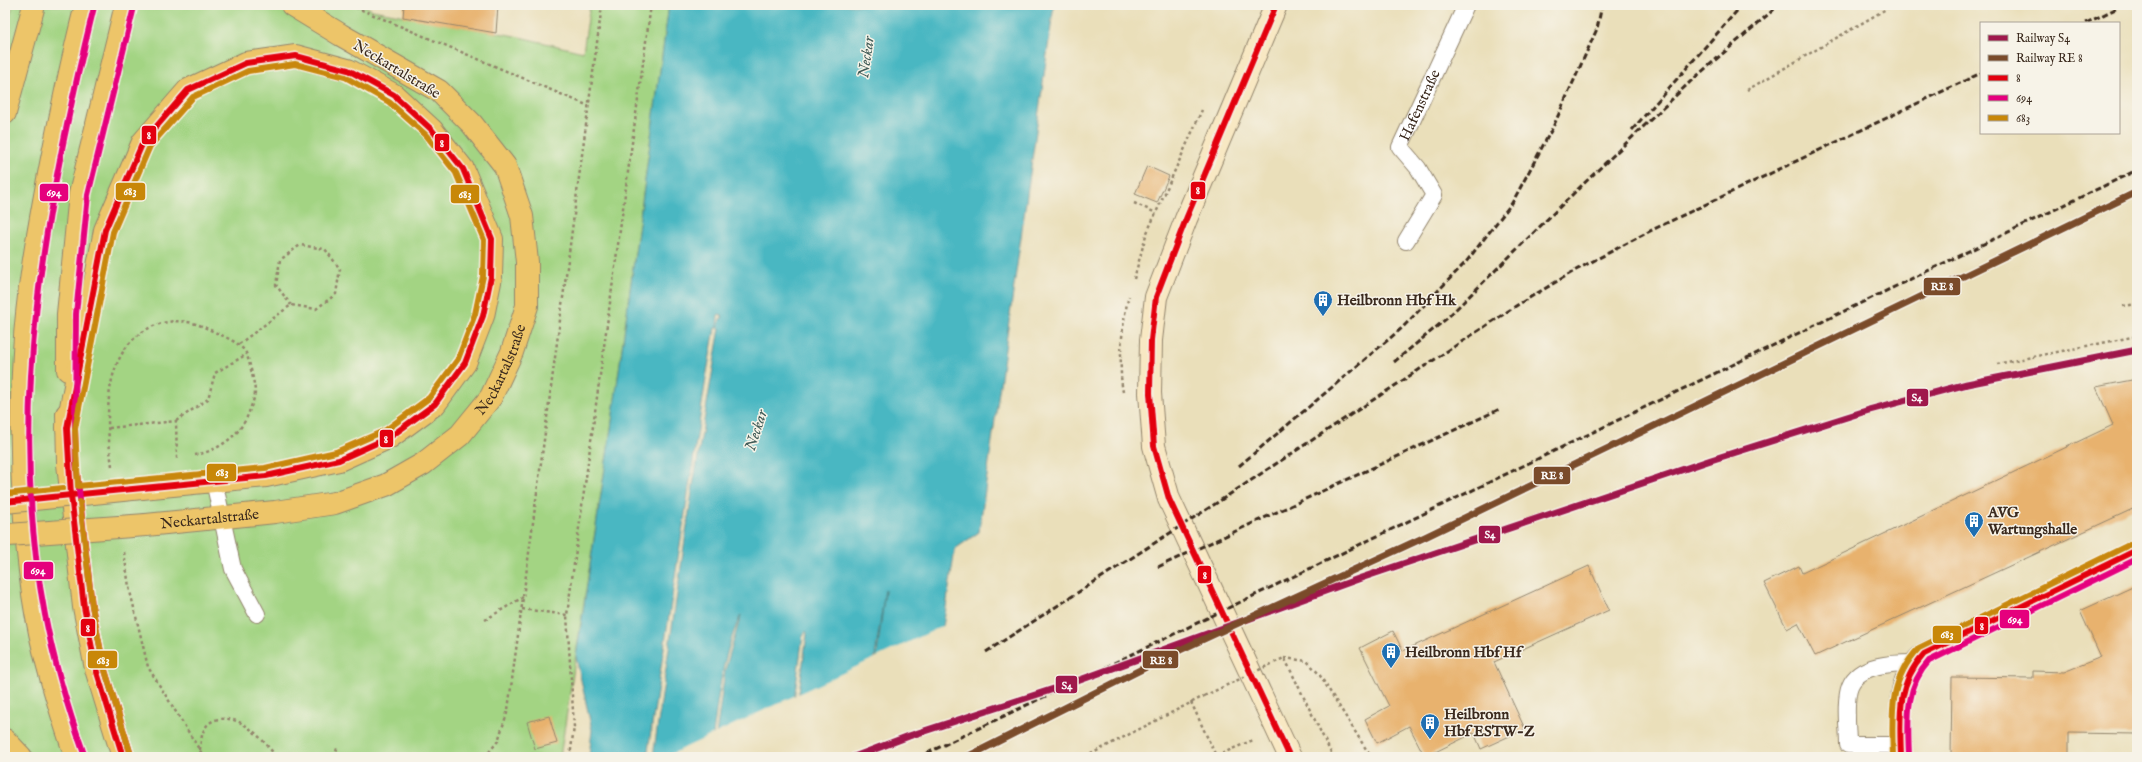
<svg xmlns="http://www.w3.org/2000/svg" width="2142" height="762" viewBox="0 0 2142 762" font-family="'IM FELL English',serif">
	<style>
		.green { fill: #a3d483; stroke: #6f7f50 }
		.water { fill: #49b7c2; stroke: #427070 }
		.pier { fill: #eadfba }
		.building { fill: #e8b26e }
		.lines { fill: none; stroke-linecap: round; stroke-linejoin: round }
		.service-casing { stroke: #92846c; stroke-width: 18 }
		.minor-casing { stroke: #92846c; stroke-width: 24 }
		.secondary-casing { stroke: #92846c; stroke-width: 24 }
		.primary-casing { stroke: #92846c; stroke-width: 24 }
		.path { stroke: #92846c; stroke-width: 2.5; stroke-dasharray: 3 3; stroke-linecap: butt }
		.service { stroke: #fff; stroke-width: 16 }
		.minor { stroke: #fff; stroke-width: 22 }
		.secondary { stroke: #f8e8c3; stroke-width: 22 }
		.primary { stroke: #edc569; stroke-width: 22 }
		.rail { stroke: #3b2a1e; stroke-width: 3; stroke-dasharray: 6 3; stroke-linecap: butt }
		.primary-bridge-casing { stroke: #92846c; stroke-width: 24; stroke-linecap: butt }
		.path-bridge { stroke: #92846c; stroke-width: 2.5; stroke-dasharray: 3 3; stroke-linecap: butt }
		.primary-bridge { stroke: #edc569; stroke-width: 22 }
		.bus-1-casing { stroke: #f7f3e8; stroke-width: 9 }
		.bus-2-casing { stroke: #f7f3e8; stroke-width: 9 }
		.bus-3-casing { stroke: #f7f3e8; stroke-width: 9 }
		.bus-1 { stroke: #e3000f; stroke-width: 6 }
		.bus-2 { stroke: #e5007d; stroke-width: 6 }
		.bus-3 { stroke: #c88708; stroke-width: 6 }
		.rail-1-casing { stroke: #f7f3e8; stroke-width: 10 }
		.rail-2-casing { stroke: #f7f3e8; stroke-width: 10 }
		.rail-1 { stroke: #9f184c; stroke-width: 7 }
		.rail-2 { stroke: #7a4b2a; stroke-width: 7 }
		.labels { text-anchor: middle; stroke-width: 3; stroke-linejoin: round; paint-order: stroke }
		.street-label { font-size: 15px; fill: #3b2a1e; stroke: #f7f3e8 }
		.poi-label { font-size: 15px; font-weight: bold; fill: #3b2a1e; stroke: #f7f3e8; text-anchor: start }
		.water-label { font-size: 16px; font-style: italic; fill: #405b57; stroke: #f7f3e8 }
		.line-badge { stroke: #f7f3e8; stroke-width: 1.5 }
		.badge-label { font-size: 11px; text-anchor: middle; font-weight: bold; fill: #fff }
	</style>
	<rect width="100%" height="100%" fill="#f7f3e8"/>
	<filter id="ink" filterUnits="userSpaceOnUse"><feTurbulence type="fractalNoise" baseFrequency=".025" numOctaves="2"/><feDisplacementMap in="SourceGraphic" scale="8" xChannelSelector="R" yChannelSelector="G"/><feConvolveMatrix kernelMatrix="1 2 1 2 8 2 1 2 1" color-interpolation-filters="sRGB"/></filter>
	<filter id="wash" filterUnits="userSpaceOnUse"><feTurbulence type="fractalNoise" baseFrequency=".012" numOctaves="4" result="noise"/><feDisplacementMap in="SourceGraphic" scale="16" xChannelSelector="R" yChannelSelector="G"/><feGaussianBlur stdDeviation="0.9" result="paint"/><feColorMatrix in="noise" values="0 0 0 0 0 0 0 0 0 0 0 0 0 0 0 0 0 1.4 0 .05"/><feComposite in="paint" operator="in"/></filter>
	<g filter="url(#wash)">
		<rect width="100%" height="100%" fill="#eadfba"/>
		<polygon class="green" points="13,5 364,5 372,10 515,36 583,52 590,5 669,5 611,429 560,757 5,757 5,35"/>
		<path class="water" d="M669 5H1054L979 532 955 549 923 757H864L885 590 860 757H790L807 634 806 631 803 635 786 757H713L725 670 741 615C720 659 717 709 710 757H653L693 485 720 328H718L720 319 723 317 720 314 718 315 717 328H715L707 372 647 757H589L592 730 576 657 611 429Z"/>
		<g class="pier">
			<polygon points="945,625 925,757 788,757 796,695"/>
			<polygon points="796,695 788,757 665,757"/>
		</g>
		<g id="blocks">
			<g class="building">
				<polygon points="404,5 498,5 496,33 403,17"/>
				<polygon points="1147,166 1169,176 1157,203 1135,194"/>
				<polygon points="2137,379 2137,507 1815,656 1798,623 1787,629 1764,583 1799,566 1802,573 2113,425 2096,387"/>
				<polygon points="1589,566 1609,610 1494,662 1525,729 1481,749 1474,733 1425,757 1409,726 1377,743 1365,719 1389,706 1360,648 1393,631 1403,651"/>
				<polygon points="2137,585 2137,734 2069,733 2069,757 1951,757 1952,677 2033,678 2033,671 2064,672 2101,657 2080,611"/>
				<polygon points="549,716 557,743 535,749 527,722"/>
			</g>
		</g>
	</g>
	<g filter="url(#ink)">
		<use href="#blocks" fill-opacity="0" stroke="#92846c" stroke-width="1"/>
		<g class="lines">
			<defs>
				<g id="service">
					<path id="s1" d="M1406 241 1434 195 1418 168 1400 147 1466 5"/>
					<polyline points="214,481 233,569 257,614"/>
					<path d="M1901 745H1848C1848 729 1844 701 1850 686 1859 664 1893 663 1914 663"/>
				</g>
				<path id="minor" d="M1901 757C1901 720 1894 680 1924 654L2137 550"/>
				<polyline id="secondary" points="1276,5 1186,219 1156,297 1151,340 1150,393 1154,446 1169,499 1290,757"/>
				<g id="primary">
					<polyline points="5,113 34,5"/>
					<polyline points="68,370 68,314 80,194 126,5"/>
					<polyline points="67,414 68,464 84,607 96,669 123,757"/>
					<polyline points="67,428 105,230 143,142 188,90 246,63 296,56 348,70 394,95 432,130 463,169 492,239 491,277 483,316 465,363 435,404 390,437 339,460 266,476 152,487"/>
					<path id="s2" d="M146 525 275 512 335 503 386 485 423 464 460 435 491 397 512 352 527 306V262L522 216 505 166 472 124 439 91 341 35 292 5"/>
					<polyline points="5,740 21,757"/>
					<path d="M76 757C58 704 41 650 33 594 22 515 19 432 24 352 27 293 38 233 49 174 60 117 72 61 86 5"/>
				</g>
			</defs>
			<use href="#service" class="service-casing"/>
			<use href="#minor" class="minor-casing"/>
			<use href="#secondary" class="secondary-casing"/>
			<use href="#primary" class="primary-casing"/>
			<g class="path">
				<polyline points="350,5 589,106"/>
				<polyline points="1747,90 1893,5"/>
				<polyline points="1134,203 1156,213"/>
				<polyline points="1134,279 1146,235 1202,110"/>
				<polyline points="2123,306 2137,304"/>
				<polyline points="239,344 291,305 316,309 336,294 340,269 325,249 300,245 280,260 276,285 291,305"/>
				<polyline points="1997,364 2137,336"/>
				<path d="M1123 392C1118 367 1122 320 1129 296"/>
				<polyline points="176,421 208,399 215,373 247,354"/>
				<polyline points="109,428 176,421 177,459"/>
				<path d="M112 466C105 418 101 346 156 325 173 319 190 320 206 328 219 335 238 340 246 353 249 359 255 385 255 392 255 398 251 406 249 412 241 435 218 451 195 455"/>
				<polyline points="124,552 129,587 148,667 204,757"/>
				<polyline points="522,609 567,615"/>
				<polyline points="485,620 523,597"/>
				<polyline points="1284,658 1307,661 1319,674 1371,757"/>
				<polyline points="1285,659 1333,757"/>
				<polyline points="1191,702 1216,756 1253,740"/>
				<path d="M200 750C201 736 203 721 220 719 245 716 262 740 277 757"/>
				<polyline points="334,757 338,746"/>
				<polyline points="485,757 498,741 508,710 602,5"/>
				<polyline points="570,757 574,727 567,615 651,5"/>
				<polyline points="1085,757 1204,696"/>
			</g>
			<use href="#service" class="service"/>
			<use href="#minor" class="minor"/>
			<use href="#secondary" class="secondary"/>
			<use href="#primary" class="primary"/>
			<g class="rail">
				<polyline points="2086,23 2124,5"/>
				<polyline points="1632,130 1742,5"/>
				<polyline points="1394,362 1446,319 1575,192 1691,81 1779,5"/>
				<polyline points="1239,466 1402,328 1466,262 1512,203 1553,127 1597,29 1602,5"/>
				<polyline points="1158,567 1500,409"/>
				<polyline points="986,652 1218,502 1519,304 1576,270 1654,229 1981,73"/>
				<polyline points="919,757 2137,170"/>
			</g>
			<defs>
				<g id="primary-bridge">
					<polyline points="5,502 152,487"/>
					<polyline points="8,535 146,525"/>
				</g>
			</defs>
			<use href="#primary-bridge" class="primary-bridge-casing"/>
			<polyline class="path-bridge" points="1204,696 1284,658"/>
			<use href="#primary-bridge" class="primary-bridge"/>
			<defs>
				<g id="bus-1">
					<polyline points="1276,5 1186,219 1156,297 1151,340 1150,393 1154,446 1169,499 1290,757"/>
					<polygon points="296,56 348,70 394,95 432,130 463,169 492,239 491,277 483,316 465,363 435,404 390,437 339,460 266,476 71,495 67,428 105,230 143,142 188,90 246,63"/>
					<polyline points="71,495 84,607 96,669 123,757"/>
					<polyline points="5,502 71,495"/>
					<path d="M1901 757C1900 718 1896 685 1924 654L2137 550"/>
				</g>
				<g id="bus-2">
					<path d="M84 754C68 709 54 662 45 615 6 412 45 205 94 7"/>
					<polyline points="131,755 104,667 92,606 76,463 75,428 76,314 88,195 134,7"/>
					<path d="M1909 757C1908 722 1904 688 1929 661L2137 559"/>
				</g>
				<g id="bus-3">
					<polygon points="295,64 345,77 389,102 426,135 456,173 484,240 483,276 475,314 458,359 429,398 386,430 336,452 265,468 78,486 75,429 113,232 150,146 193,97 248,71"/>
					<polyline points="5,494 63,488"/>
					<polyline points="80,502 92,606 104,667 131,755"/>
					<path d="M1893 757C1892 715 1888 681 1919 648L2133 543"/>
				</g>
			</defs>
			<use href="#bus-1" class="bus-1-casing"/>
			<use href="#bus-2" class="bus-2-casing"/>
			<use href="#bus-3" class="bus-3-casing"/>
			<use href="#bus-1" class="bus-1"/>
			<use href="#bus-2" class="bus-2"/>
			<use href="#bus-3" class="bus-3"/>
			<defs>
				<polyline id="rail-1" points="854,757 909,736 1069,684 1361,578 1711,460 1869,410 1967,384 2137,350"/>
				<polyline id="rail-2" points="967,757 1180,650 1425,537 2137,192"/>
			</defs>
			<use href="#rail-1" class="rail-1-casing"/>
			<use href="#rail-2" class="rail-2-casing"/>
			<use href="#rail-1" class="rail-1"/>
			<use href="#rail-2" class="rail-2"/>
		</g>
	</g>
	<defs>
		<symbol id="building-pin" viewBox="-11 -11 22 30"><path d="M0 17L-7.5 6A9.5 9.5 0 1 1 7.5 6Z" fill="#1f6fb2" stroke="#f7f3e8"/><path d="M-4-6H4V6H1V3H-1V6H-4ZM-2.5-4.3h1.7v1.8h-1.7ZM.8-4.3h1.7v1.8H.8ZM-2.5-1h1.7V.8h-1.7ZM.8-1h1.7V.8H.8Z" fill="#fff"/></symbol>
	</defs>
	<g fill-rule="evenodd">
		<use href="#building-pin" x="1312" y="289" width="22" height="30"/>
		<use href="#building-pin" x="1963" y="510" width="22" height="30"/>
		<use href="#building-pin" x="1380" y="641" width="22" height="30"/>
		<use href="#building-pin" x="1419" y="712" width="22" height="30"/>
	</g>
	<g class="labels">
		<g class="street-label">
			<text transform="translate(397 69) rotate(31)" y="5">Neckartalstraße</text>
			<text dy="5" stroke="none"><textPath href="#s1" startOffset="159">Hafenstraße</textPath></text>
			<text dy="5" stroke="none"><textPath href="#s2" startOffset="412">Neckartalstraße</textPath></text>
			<text dy="5" stroke="none"><textPath href="#s2" startOffset="64">Neckartalstraße</textPath></text>
		</g>
		<g class="poi-label">
			<text x="1337" y="305">Heilbronn Hbf Hk</text>
			<text x="1988" y="517">AVG<tspan x="1988" dy="17">Wartungshalle</tspan></text>
			<text x="1405" y="657">Heilbronn Hbf Hf</text>
			<text x="1444" y="719">Heilbronn<tspan x="1444" dy="17">Hbf ESTW-Z</tspan></text>
		</g>
		<g class="water-label">
			<text transform="translate(865 57) rotate(-82)" y="6">Neckar</text>
			<text transform="translate(755 430) rotate(-72)" y="6">Neckar</text>
		</g>
	</g>
	<g class="line-badge">
		<rect x="141" y="125" width="16" height="20" rx="4" fill="#e3000f"/>
		<rect x="434" y="133" width="16" height="19" rx="4" fill="#e3000f"/>
		<rect x="1190" y="181" width="16" height="19" rx="4" fill="#e3000f"/>
		<rect x="115" y="182" width="31" height="19" rx="4" fill="#c88708"/>
		<rect x="39" y="183" width="30" height="19" rx="4" fill="#e5007d"/>
		<rect x="450" y="184" width="30" height="20" rx="4" fill="#c88708"/>
		<rect x="1923" y="277" width="38" height="19" rx="4" fill="#7a4b2a"/>
		<rect x="1906" y="388" width="23" height="19" rx="4" fill="#9f184c"/>
		<rect x="379" y="429" width="15" height="19" rx="4" fill="#e3000f"/>
		<rect x="206" y="463" width="31" height="19" rx="4" fill="#c88708"/>
		<rect x="1533" y="466" width="38" height="19" rx="4" fill="#7a4b2a"/>
		<rect x="1478" y="525" width="23" height="19" rx="4" fill="#9f184c"/>
		<rect x="23" y="561" width="31" height="19" rx="4" fill="#e5007d"/>
		<rect x="1197" y="565" width="15" height="19" rx="4" fill="#e3000f"/>
		<rect x="1999" y="609" width="31" height="20" rx="4" fill="#e5007d"/>
		<rect x="1974" y="616" width="15" height="19" rx="4" fill="#e3000f"/>
		<rect x="80" y="618" width="16" height="19" rx="4" fill="#e3000f"/>
		<rect x="1932" y="625" width="30" height="19" rx="4" fill="#c88708"/>
		<rect x="87" y="650" width="31" height="19" rx="4" fill="#c88708"/>
		<rect x="1142" y="650" width="37" height="19" rx="4" fill="#7a4b2a"/>
		<rect x="1055" y="675" width="23" height="19" rx="4" fill="#9f184c"/>
	</g>
	<g class="badge-label">
		<text x="149" y="139">8</text>
		<text x="442" y="147">8</text>
		<text x="1198" y="194">8</text>
		<text x="130" y="195">683</text>
		<text x="54" y="196">694</text>
		<text x="465" y="198">683</text>
		<text x="1942" y="290">RE 8</text>
		<text x="1917" y="401">S4</text>
		<text x="386" y="443">8</text>
		<text x="222" y="476">683</text>
		<text x="1552" y="479">RE 8</text>
		<text x="1490" y="538">S4</text>
		<text x="38" y="574">694</text>
		<text x="1205" y="579">8</text>
		<text x="2015" y="623">694</text>
		<text x="1982" y="630">8</text>
		<text x="88" y="632">8</text>
		<text x="1947" y="638">683</text>
		<text x="103" y="664">683</text>
		<text x="1161" y="664">RE 8</text>
		<text x="1067" y="689">S4</text>
	</g>
	<rect width="2142" height="762" fill="none" stroke="#f7f3e8" stroke-width="20"/>
	<rect x="1980" y="22" width="140" height="112" fill="#f7f3e8" stroke="#aca397"/>
	<rect x="1988" y="35" width="20" height="6" fill="#9f184c" stroke="#aca397"/>
	<text x="2016" y="42" font-size="12" fill="#3b2a1e">Railway S4</text>
	<rect x="1988" y="55" width="20" height="6" fill="#7a4b2a" stroke="#aca397"/>
	<text x="2016" y="62" font-size="12" fill="#3b2a1e">Railway RE 8</text>
	<rect x="1988" y="75" width="20" height="6" fill="#e3000f" stroke="#aca397"/>
	<text x="2016" y="82" font-size="12" fill="#3b2a1e">8</text>
	<rect x="1988" y="95" width="20" height="6" fill="#e5007d" stroke="#aca397"/>
	<text x="2016" y="102" font-size="12" fill="#3b2a1e">694</text>
	<rect x="1988" y="115" width="20" height="6" fill="#c88708" stroke="#aca397"/>
	<text x="2016" y="122" font-size="12" fill="#3b2a1e">683</text>
</svg>
